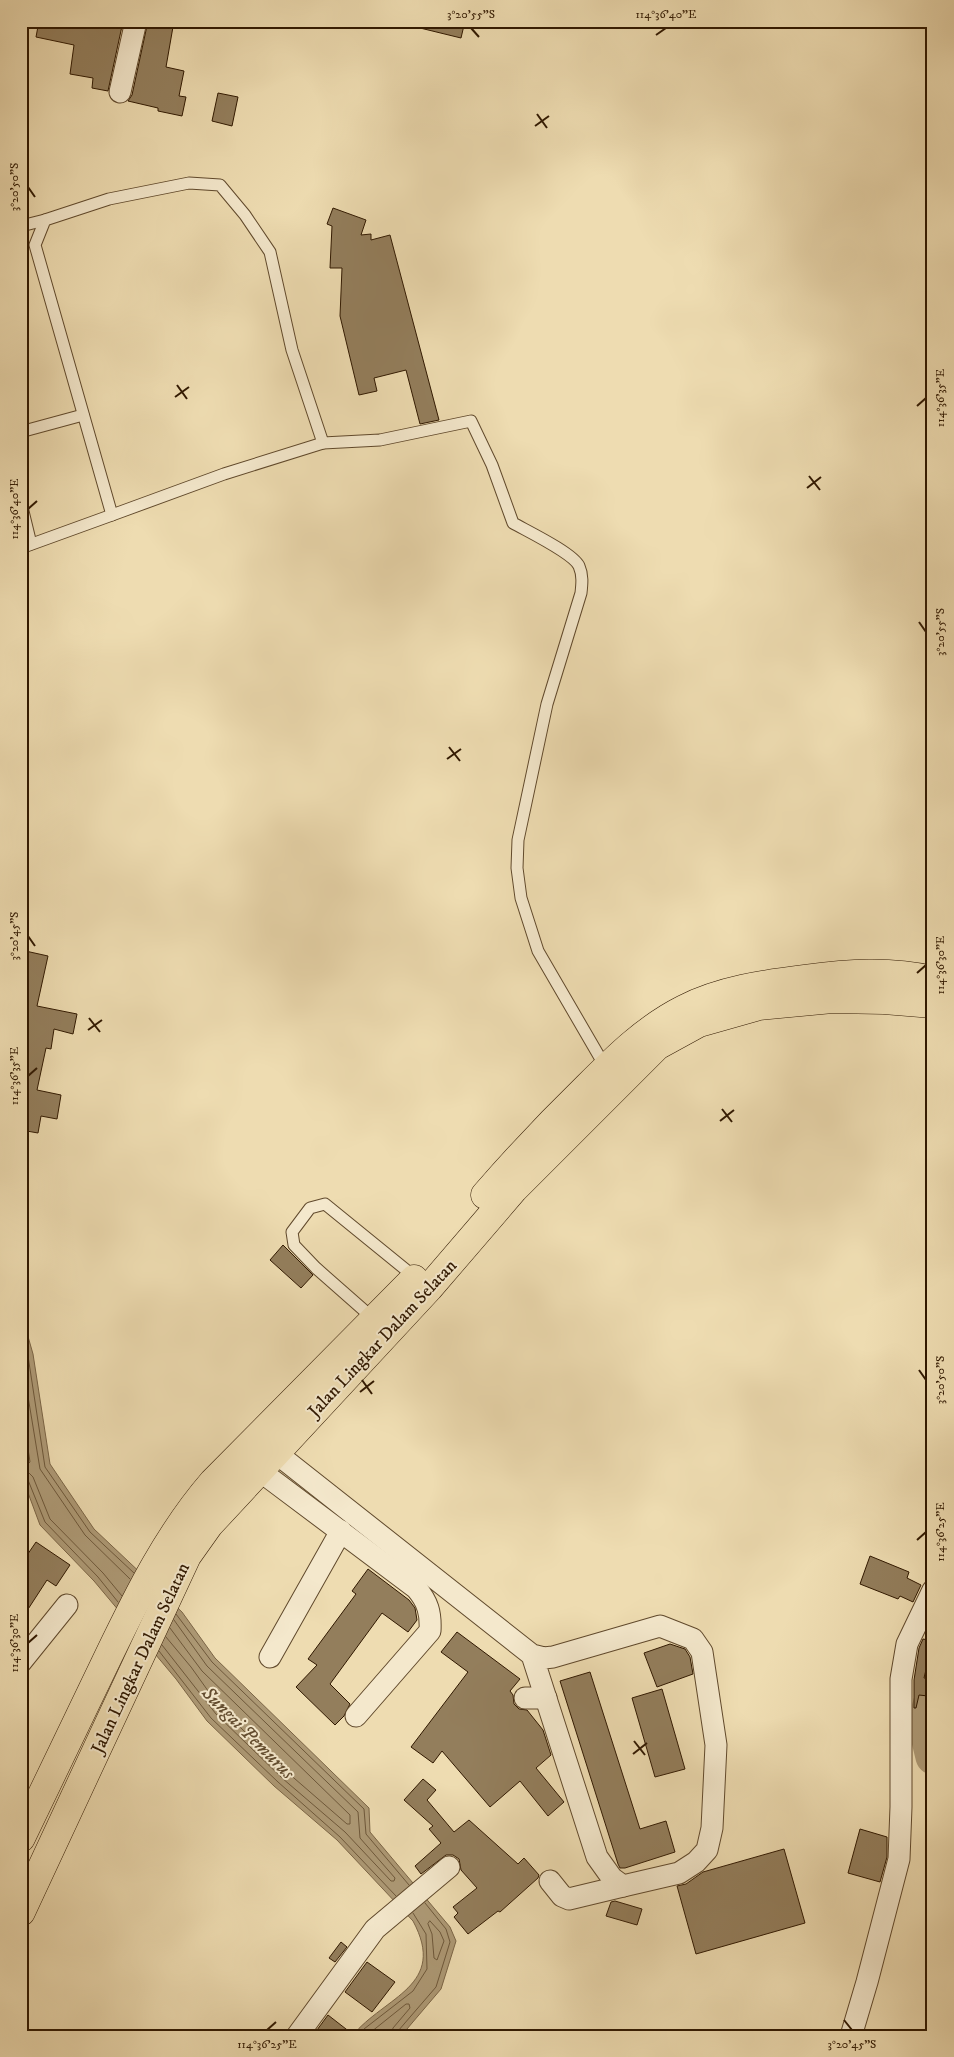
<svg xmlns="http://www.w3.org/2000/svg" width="954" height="2057" viewBox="0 0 954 2057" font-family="'IM FELL DW Pica',serif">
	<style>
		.water { fill: #ad9975; stroke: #7b6546 }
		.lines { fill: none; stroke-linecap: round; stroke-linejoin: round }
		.shore { stroke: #6e583a; stroke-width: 1 }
		.river { stroke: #ad9975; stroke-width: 35 }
		.building { fill: #937e5c; stroke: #301800 }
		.lane-casing { stroke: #60492c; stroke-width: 13 }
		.street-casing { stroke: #60492c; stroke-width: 23 }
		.primary-casing { stroke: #301800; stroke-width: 29 }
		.lane { stroke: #f4e8cc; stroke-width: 11 }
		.street { stroke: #f4e8cc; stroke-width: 21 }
		.primary { stroke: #eedcb1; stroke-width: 28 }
		.ticks { fill: none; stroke: #301800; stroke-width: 2 }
		.labels { text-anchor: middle; stroke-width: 4; stroke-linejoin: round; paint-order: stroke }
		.street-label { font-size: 18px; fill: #301800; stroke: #f4e8cc }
		.water-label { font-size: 19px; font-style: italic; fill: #624c2f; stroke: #f4e8cc }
		.neatline { fill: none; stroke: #301800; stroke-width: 2 }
		.ticks-label { font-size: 12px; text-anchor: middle; fill: #301800 }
	</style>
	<rect width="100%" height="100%" fill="#eedcb1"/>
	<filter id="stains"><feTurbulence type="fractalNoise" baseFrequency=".004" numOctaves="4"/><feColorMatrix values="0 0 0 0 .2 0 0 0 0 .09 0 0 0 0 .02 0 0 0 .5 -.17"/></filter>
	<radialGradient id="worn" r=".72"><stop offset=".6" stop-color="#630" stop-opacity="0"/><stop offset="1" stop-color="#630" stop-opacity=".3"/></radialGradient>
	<path class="water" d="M21 1312 33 1354 50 1464 94 1529 182 1612 215 1658 369 1808 370 1832 450 1927 456 1941 441 1989 401 2036H352C385 1996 448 1986 413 1921L337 1840 274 1786 207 1721 176 1679 94 1581 40 1525 21 1474Z"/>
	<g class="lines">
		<g class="shore">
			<polyline points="21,1331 28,1356 45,1467 90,1532 134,1573"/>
			<polyline points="21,1354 40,1469 85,1535 130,1579"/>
			<polyline points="21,1401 30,1462 28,1464 21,1464"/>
			<polyline points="21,1471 28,1472 33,1477 50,1519 103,1573 122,1596"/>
			<polyline points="21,1478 28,1480 45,1522 98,1577 118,1602"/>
			<polyline points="176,1614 212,1662 364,1809 366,1834 409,1885"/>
			<polyline points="166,1637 191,1667 221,1709 287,1772 347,1824 350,1824 350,1815 202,1671 170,1628"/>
			<polyline points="162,1645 216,1714 282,1778 345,1832 391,1881 394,1881 395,1878 360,1838 358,1812 207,1666 174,1620"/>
			<polyline points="159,1651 211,1718 278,1782 340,1837 396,1896"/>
			<polygon points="430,1921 440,1932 444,1941 437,1960 434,1958 432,1934 428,1924"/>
			<polyline points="358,2036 364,2029 413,1991 427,1969 426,1934 413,1913"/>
			<polyline points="366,2036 406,2004 409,2004 410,2008 393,2028 391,2036"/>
			<polyline points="397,2036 398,2031 436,1987 450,1942 446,1929 425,1903"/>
		</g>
		<polyline class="river" points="933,1694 925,1724 933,1757"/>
	</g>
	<g class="building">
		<polygon points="39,21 108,21 108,24 122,26 108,91 92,88 93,78 70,74 74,45 36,37"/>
		<polygon points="148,21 174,21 166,67 184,71 179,96 186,97 182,116 158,111 158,108 128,101 132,95"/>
		<polygon points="417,21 465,21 461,38 416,27"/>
		<polygon points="218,93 238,97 232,126 212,121"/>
		<polygon points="333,208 366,220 361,235 371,234 371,240 390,235 439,420 420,424 406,370 374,378 377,391 359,395 340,316 342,268 330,268 332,226 327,224"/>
		<polygon points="21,950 48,956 37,1006 77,1014 73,1034 54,1029 51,1049 46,1048 37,1090 61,1095 57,1119 41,1116 38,1133 21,1130"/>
		<polygon points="283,1245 313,1275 301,1288 270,1260"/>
		<polygon points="36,1542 70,1565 56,1586 47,1580 21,1620 21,1564"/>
		<polygon points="870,1556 909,1572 907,1578 921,1585 913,1602 900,1596 898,1599 860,1584"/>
		<polygon points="368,1569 409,1600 415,1608 417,1620 408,1632 382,1613 330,1684 350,1704 344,1716 335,1725 296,1687 317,1665 308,1659 356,1594 352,1591"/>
		<polygon points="457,1632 520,1679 510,1691 513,1695 514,1704 519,1709 527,1710 543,1730 551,1755 536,1768 564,1802 548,1816 520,1781 490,1807 442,1751 433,1763 411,1747 468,1672 441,1652"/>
		<polygon points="923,1639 933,1641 924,1678 928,1678 928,1696 919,1695 916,1708 914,1708 914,1680 919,1648"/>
		<polygon points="670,1644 685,1649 690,1657 693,1674 657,1687 644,1653"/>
		<polygon points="590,1672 640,1829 666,1821 675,1852 625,1868 620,1868 618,1864 560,1681"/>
		<polygon points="662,1689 685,1769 655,1777 632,1698"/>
		<polygon points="423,1779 436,1790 427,1800 454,1832 469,1820 518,1864 524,1858 539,1875 538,1878 500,1912 498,1911 468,1934 454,1917 458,1913 453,1907 477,1888 461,1870 459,1859 453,1855 446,1855 421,1874 415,1866 441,1843 429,1829 433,1826 404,1800"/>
		<polygon points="860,1829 887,1837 887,1857 880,1882 848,1873"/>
		<polygon points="784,1849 805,1923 696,1954 677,1886 686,1884 703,1872"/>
		<polygon points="615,1901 642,1909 637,1925 606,1916 611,1902"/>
		<polygon points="341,1942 347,1947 335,1962 329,1958"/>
		<polygon points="367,1962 395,1982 372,2012 345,1992"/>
		<polygon points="328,2015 355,2036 324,2036 317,2030"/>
	</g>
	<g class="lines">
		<defs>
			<g id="lane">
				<polygon points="189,183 220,185 245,215 270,252 292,350 323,443 224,474 112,515 35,245 45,220 109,199"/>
				<polyline points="21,226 45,220"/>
				<polyline points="21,433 24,431 83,415"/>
				<path d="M323 443 380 440 471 421 492 465 513 523C527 531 573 553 579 566 583 575 582 584 581 593L547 704 518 840 517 868 521 898 538 951 606 1068"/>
				<polyline points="21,503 31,544"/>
				<polyline points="21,548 112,515"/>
				<polyline points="375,1320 316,1268 294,1245 292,1232 310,1208 325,1204 416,1278"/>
			</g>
			<g id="street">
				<polyline points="120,92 136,21"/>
				<polyline points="276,1453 532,1655 544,1658 553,1657 660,1626 693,1639 702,1652 716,1745 712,1828 707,1850 696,1862 679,1873 623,1886 612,1878 597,1857 532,1655"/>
				<path d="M248 1462 416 1588C428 1602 431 1613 430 1631L356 1716"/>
				<polyline points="270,1657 341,1531"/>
				<polyline points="21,1662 67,1605"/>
				<polyline points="525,1698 546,1698"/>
				<polyline points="550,1881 562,1896 569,1899 623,1886"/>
				<polyline points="297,2036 375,1929 449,1867"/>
				<polyline points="851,2036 867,1982 899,1859 901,1807 901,1679 907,1644 933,1590"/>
			</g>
			<g id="primary">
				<path d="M485 1195C518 1157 551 1122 587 1087 616 1058 646 1028 684 1009 721 990 764 984 805 979 848 973 889 970 933 980"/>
				<path d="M21 1838C50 1778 79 1717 108 1657 138 1595 168 1534 213 1482L414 1279"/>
				<polyline points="21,1912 187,1556 209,1525 429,1288 514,1189 657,1046 699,1023 759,1006 832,999 884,1000 933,1004"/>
			</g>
		</defs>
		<use href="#lane" class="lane-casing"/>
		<use href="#street" class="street-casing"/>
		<use href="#primary" class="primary-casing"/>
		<use href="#lane" class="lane"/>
		<use href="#street" class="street"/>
		<use href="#primary" class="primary"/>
	</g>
	<path class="ticks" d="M471 28 479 37M656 35 666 28M537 114 547 128M535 126 549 116M28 187 35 197M177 385 187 399M175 397 189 387M917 406 926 398M809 476 820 490M807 488 821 477M28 509 37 501M919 622 926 632M449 747 460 761M447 759 461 749M28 936 35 946M917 973 926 965M89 1018 100 1032M88 1030 102 1020M28 1076 37 1068M722 1109 732 1122M720 1121 734 1110M919 1370 926 1380M362 1380 372 1394M360 1392 374 1381M917 1540 926 1532M28 1643 37 1635M634 1741 645 1755M633 1754 647 1743M844 2020 852 2030M267 2030 276 2022"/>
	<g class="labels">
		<g class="street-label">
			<text transform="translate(382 1338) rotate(-47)" y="6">Jalan Lingkar Dalam Selatan</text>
			<text transform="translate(140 1658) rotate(-65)" y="6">Jalan Lingkar Dalam Selatan</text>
		</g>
		<g class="water-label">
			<text transform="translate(249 1732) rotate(45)" y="7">Sungai Pemurus</text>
		</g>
	</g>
	<rect width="954" height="2057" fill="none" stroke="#eedcb1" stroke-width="55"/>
	<rect x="28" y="28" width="898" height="2002" class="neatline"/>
	<g class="ticks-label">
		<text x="471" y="18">3°20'55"S</text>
		<text x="666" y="18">114°36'40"E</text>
		<text transform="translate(14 187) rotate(-90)" y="4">3°20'50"S</text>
		<text transform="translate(940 398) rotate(-90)" y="4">114°36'35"E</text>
		<text transform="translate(14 509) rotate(-90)" y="4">114°36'40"E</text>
		<text transform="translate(940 632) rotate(-90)" y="4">3°20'55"S</text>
		<text transform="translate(14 936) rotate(-90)" y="4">3°20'45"S</text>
		<text transform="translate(940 965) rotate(-90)" y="4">114°36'30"E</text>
		<text transform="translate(14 1076) rotate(-90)" y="4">114°36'35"E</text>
		<text transform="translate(940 1380) rotate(-90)" y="4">3°20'50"S</text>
		<text transform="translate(940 1532) rotate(-90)" y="4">114°36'25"E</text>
		<text transform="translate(14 1643) rotate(-90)" y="4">114°36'30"E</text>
		<text x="267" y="2048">114°36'25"E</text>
		<text x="852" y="2048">3°20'45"S</text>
	</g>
	<rect width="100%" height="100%" filter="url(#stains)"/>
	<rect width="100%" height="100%" fill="url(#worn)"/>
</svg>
